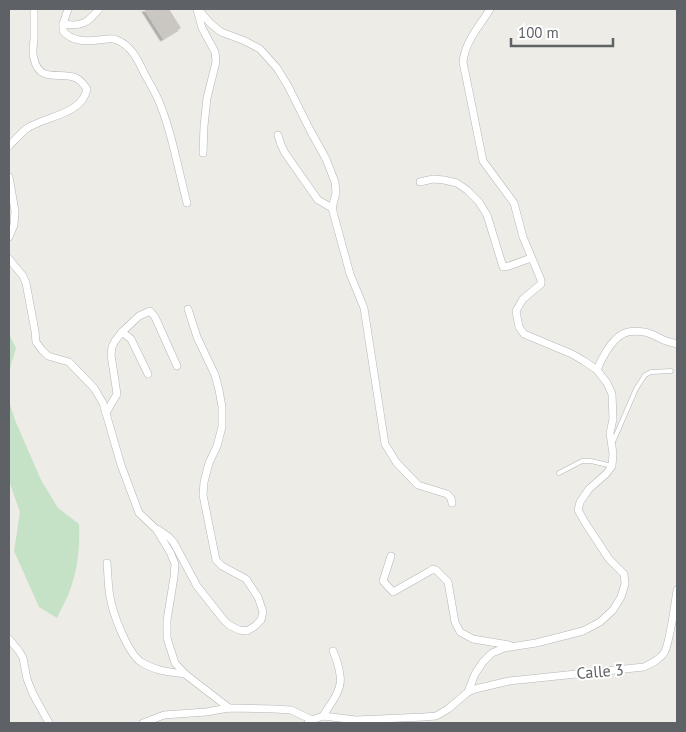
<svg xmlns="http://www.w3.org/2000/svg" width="686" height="732" viewBox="0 0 686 732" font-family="'PT Sans',sans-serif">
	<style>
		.green { fill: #c6e2c6 }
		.building { fill: #cac7c3; filter: url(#shadow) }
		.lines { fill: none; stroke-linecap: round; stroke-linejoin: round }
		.service-casing { stroke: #b3b6b9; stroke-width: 5 }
		.minor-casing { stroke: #b3b6b9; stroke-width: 8 }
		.service { stroke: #fff; stroke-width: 4 }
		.minor { stroke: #fff; stroke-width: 7 }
		.labels { text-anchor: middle; stroke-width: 4; stroke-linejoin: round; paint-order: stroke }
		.street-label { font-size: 16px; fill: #5e6165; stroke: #fff }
	</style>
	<defs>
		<filter id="shadow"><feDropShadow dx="-2.5" dy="2.5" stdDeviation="0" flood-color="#0004"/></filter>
	</defs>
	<rect width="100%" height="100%" fill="#eeece6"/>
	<g class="green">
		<polygon points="9,334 16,348 9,372"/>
		<path d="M9 401 15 420 41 480 58 508 79 524C80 546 78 569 70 590 67 599 61 609 57 618L39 607 14 551 20 512 9 481Z"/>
	</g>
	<polygon class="building" points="144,9 169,9 181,28 163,39"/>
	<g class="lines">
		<defs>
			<g id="service">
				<polyline points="613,442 636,389 645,375 651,372 671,371"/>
				<polyline points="559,473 582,461 591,461 612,466"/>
			</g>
			<g id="minor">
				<path d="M68 9 63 24C81 27 88 23 99 9"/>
				<polyline points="197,9 202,28 215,52 216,62 207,98 204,126 203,153"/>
				<polyline points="198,9 210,23 221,32 245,41 260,49 277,68 288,86 310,130 326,159 335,182 336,193 332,208 350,274 364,308 385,444 396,462 418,485 447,494 451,498 452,503"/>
				<path d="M63 24V31C71 41 86 42 98 40 105 40 110 37 117 40 132 46 139 62 145 75 150 83 154 91 158 99 172 132 178 169 187 203"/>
				<polyline points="278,135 281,145 285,153 318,200 332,208"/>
				<path d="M9 146C14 141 20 134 26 129 45 116 82 115 87 89 84 85 81 80 76 78 60 71 40 84 34 59 32 53 33 46 34 40 34 30 34 19 34 9"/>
				<polyline points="9,177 15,211 14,225 9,237"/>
				<polyline points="420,182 433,179 444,180 457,183 467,190 479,202 487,215 503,267 509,266 531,258"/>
				<polyline points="9,259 23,276 26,283 35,331 36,342 42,350 48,356 69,362 94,388 103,403 121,465 139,513 156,529 170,552 175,564 174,577 167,620 167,638 175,663 185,674 229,708"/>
				<polyline points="122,332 139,316 150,311 155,317 177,366"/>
				<path d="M597 370C601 359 611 341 621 335 627 331 637 331 644 332 652 333 658 338 666 341 669 342 674 343 677 344"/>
				<polyline points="106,413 117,394 111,355 112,347 115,341 122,332 131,339 148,374"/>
				<polyline points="159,530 169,537 174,543 197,586 223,619 229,625 239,630 247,631 255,626 261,620 263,612 258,597 246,579 222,566 216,560 203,495 204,482 209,463 217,446 222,427 222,407 219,390 215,375 197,337 188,309"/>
				<polyline points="391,556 383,581 393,592 430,571 433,569 436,570 448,582 455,622 460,632 473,639 509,645"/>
				<path d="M107 563C108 574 108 586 110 597 113 614 127 652 141 662 155 671 170 672 185 674"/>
				<polyline points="9,639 19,651 23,658 27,679 33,694 49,723"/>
				<path d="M468 692 475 689 509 681 644 667C652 663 659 660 664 653 670 643 675 603 677 590"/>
				<path d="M323 716C330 704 343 690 340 675 339 667 336 658 333 651"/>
				<polyline points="143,723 164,715 206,712 229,708 275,709 291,710 312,720"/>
				<path d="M308 723 312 720 323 716 356 720 424 717 436 716 448 709 468 692 475 674 483 662 492 653 504 648 536 643 583 631 600 622 613 610 621 597 625 584 624 574 609 559 586 524 578 510 580 502 589 489 606 474 612 466 613 454 610 433 613 419 612 394 607 383 597 370 584 361 572 354 524 334 519 327 516 311 523 299 541 284V280L523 237 514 203 483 161 463 62C465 41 480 26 490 9"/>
			</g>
		</defs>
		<use href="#service" class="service-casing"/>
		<use href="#minor" class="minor-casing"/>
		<use href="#service" class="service"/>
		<use href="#minor" class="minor"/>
	</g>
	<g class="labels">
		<g class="street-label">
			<text transform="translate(600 671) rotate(-5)" y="6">Calle 3</text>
		</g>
	</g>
	<rect width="686" height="732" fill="none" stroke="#5e6165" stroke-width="20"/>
	<path d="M511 38v8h102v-8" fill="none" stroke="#5e6165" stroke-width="2.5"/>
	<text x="518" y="38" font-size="15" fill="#5e6165" stroke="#ffffff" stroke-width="4" paint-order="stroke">100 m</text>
</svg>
